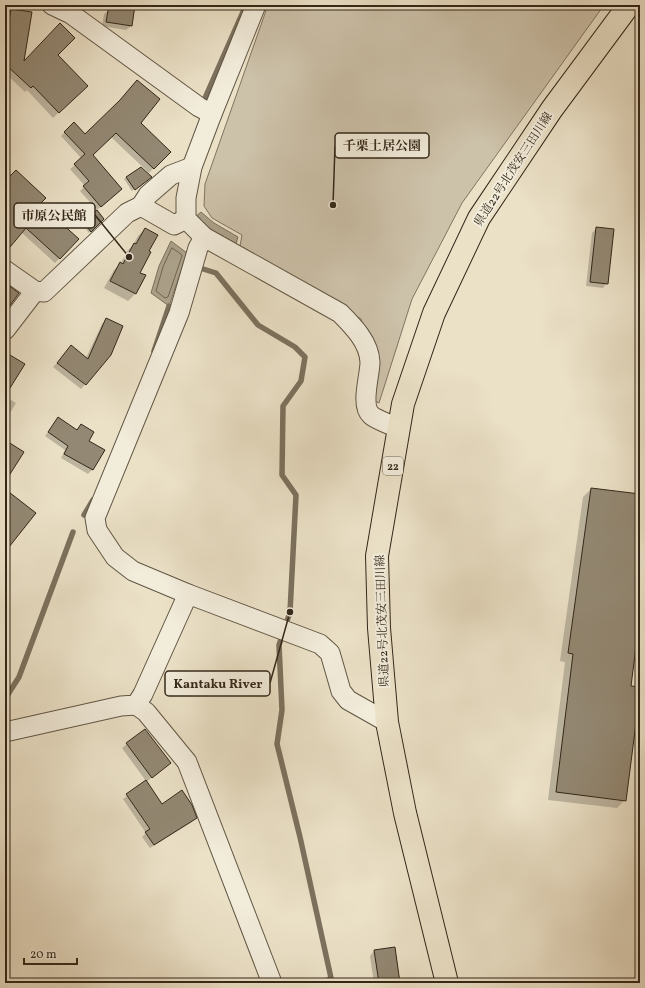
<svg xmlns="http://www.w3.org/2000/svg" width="645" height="988" viewBox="0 0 645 988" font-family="Vollkorn,'Noto Serif JP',serif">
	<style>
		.green { fill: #ccc1a9; stroke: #807461 }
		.water { fill: #aca28c; stroke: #7c715e }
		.shadow { fill: #0003 }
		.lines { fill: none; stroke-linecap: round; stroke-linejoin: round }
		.shore { stroke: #706452; stroke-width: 1 }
		.stream { stroke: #7c715e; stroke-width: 5.5 }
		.building { fill: #938873; stroke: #332719 }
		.minor-casing { stroke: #615644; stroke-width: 21 }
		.primary-casing { stroke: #332719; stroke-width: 24 }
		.minor { stroke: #f2ecdb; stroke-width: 19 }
		.primary { stroke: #ebe1c7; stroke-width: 22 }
		.labels { text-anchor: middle; stroke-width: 4; stroke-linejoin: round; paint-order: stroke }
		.shield { fill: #f2ecdb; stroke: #6c6253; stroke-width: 1 }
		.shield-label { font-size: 11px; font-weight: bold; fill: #332719 }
		.street-label { font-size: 12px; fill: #332719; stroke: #f2ecdb }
		.leader { fill: none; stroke: #332719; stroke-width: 1.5 }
		.callout-dot { fill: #332719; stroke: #f2ecdb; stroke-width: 1.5 }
		.callout { fill: #f2ecdb; stroke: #332719; stroke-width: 1.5 }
		.callout-label { font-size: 13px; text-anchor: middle; font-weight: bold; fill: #332719 }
	</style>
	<rect width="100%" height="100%" fill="#ebe1c7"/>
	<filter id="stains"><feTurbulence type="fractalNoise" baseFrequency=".005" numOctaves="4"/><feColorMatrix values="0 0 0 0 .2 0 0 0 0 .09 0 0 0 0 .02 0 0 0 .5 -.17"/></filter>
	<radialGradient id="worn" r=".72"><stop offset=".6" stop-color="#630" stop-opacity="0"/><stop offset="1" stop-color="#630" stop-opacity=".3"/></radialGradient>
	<polygon class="green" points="268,5 604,5 462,203 412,299 379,403 371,399 374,362 361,319 240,246 242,235 212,218 204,206 205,184"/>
	<g class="water">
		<polygon points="201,212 214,223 238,237 236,244 207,228 195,217"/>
		<polygon points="171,241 187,253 169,306 151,293 159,266"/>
	</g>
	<g class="shadow">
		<polygon points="116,5 134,5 131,26 126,30 102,26 104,14"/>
		<polygon points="11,10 23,63 57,55 86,86 53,118 27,90 25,92 5,73 5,23 6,15"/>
		<polygon points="74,123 85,135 139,123 169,152 149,173 111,137 91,155 117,193 97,210 80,191 85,186 70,169 82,159 61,136"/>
		<polygon points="140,168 148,179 132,191 124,179"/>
		<polygon points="5,182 39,204 78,239 55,263 21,232 5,251"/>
		<polygon points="97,211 103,219 89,233 82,224"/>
		<polygon points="597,228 607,283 603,288 586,286 592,233"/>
		<polygon points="145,229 147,251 139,273 144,276 135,294 128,301 104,288 114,270 121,263 127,251 133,245 138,236"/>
		<polygon points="106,320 110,354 81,389 53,367 69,350 86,358 102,324"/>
		<polygon points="5,396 16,403 5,421"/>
		<polygon points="58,418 76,430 81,426 88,442 103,450 92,470 88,474 61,458 65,450 45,436"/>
		<polygon points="5,480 9,484 5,488"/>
		<polygon points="591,489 640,495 640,607 629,687 625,800 617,808 548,800 565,662 560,661 583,497"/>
		<polygon points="127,744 170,763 146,782 162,805 196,818 192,822 150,848 142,837 146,833 123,799 146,781 122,748"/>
		<polygon points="394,948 399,983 374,983 370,956 374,951"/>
	</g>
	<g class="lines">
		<polygon class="shore" points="172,248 181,254 182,256 168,297 165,298 156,291 163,267"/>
		<g class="stream">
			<polyline points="205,98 246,5"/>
			<polyline points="200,268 216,273 258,325 295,347 305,357 301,381 283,406 282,475 296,495 290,612 279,645 282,710 277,744 300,837 331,978 323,983"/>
			<polyline points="154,351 169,306"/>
			<polyline points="84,515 93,500"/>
			<polyline points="5,699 19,677 73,532"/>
		</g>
	</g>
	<g class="building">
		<polygon points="109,5 135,5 132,26 106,22"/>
		<polygon points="11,9 32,12 24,61 60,23 75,38 58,55 88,86 59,113 33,86 31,88 5,64 5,23 8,26"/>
		<polygon points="137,80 160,99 141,123 171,152 154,169 116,133 93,155 122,189 101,207 83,186 89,181 74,164 85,154 64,132 74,122 85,134 120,100"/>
		<polygon points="141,167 152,177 135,190 126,177"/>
		<polygon points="16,170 46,198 40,204 79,239 60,259 26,228 5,253 5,181"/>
		<polygon points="97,210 104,219 91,232 83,221"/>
		<polygon points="596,227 614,229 608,284 590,282"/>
		<polygon points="145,228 158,235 149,251 151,252 140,273 146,275 136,294 110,281 120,262 123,264 134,243 136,244"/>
		<polygon points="5,283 19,293 5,312"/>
		<polygon points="106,318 123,326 111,355 86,385 57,363 71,345 88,359"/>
		<polygon points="5,352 25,364 5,396"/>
		<polygon points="58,417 77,430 81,424 94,432 89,441 105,450 93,470 64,454 68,446 48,432"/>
		<polygon points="5,440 24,452 5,482"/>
		<polygon points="591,488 640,494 640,615 631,686 640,687 640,692 626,801 556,792 573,654 568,653"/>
		<polygon points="5,489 36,513 5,552"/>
		<polygon points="145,729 171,763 152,778 126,743"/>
		<polygon points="146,780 162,804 182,790 192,805 197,818 154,845 145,832 150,829 126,794"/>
		<polygon points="395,947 400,983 379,983 374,950"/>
	</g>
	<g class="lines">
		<defs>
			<g id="minor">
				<polyline points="52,5 71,14 199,107 212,114"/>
				<path d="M256 5 212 114 192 167 186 198V219L204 237 340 313C353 326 369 342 370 362 370 376 360 405 371 415 375 419 393 426 399 428"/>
				<polyline points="141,206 148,195 171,175 192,167"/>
				<polyline points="5,270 35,291 44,292 127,213 141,206 174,225 186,219"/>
				<polyline points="5,330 35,291"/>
				<polyline points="188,594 133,571 115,557 97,530 95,518 179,313 198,248 204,237"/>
				<polyline points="136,705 146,712 187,762 272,983"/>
				<polyline points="5,732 121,706 136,705 143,694 188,594 320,644 330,653 341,691 348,700 387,722"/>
			</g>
			<polyline id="primary" points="447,983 405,813 387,722 379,628 377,556 403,404 434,313 479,218 552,109 629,5"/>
		</defs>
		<use href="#minor" class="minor-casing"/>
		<use href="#primary" class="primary-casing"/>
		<use href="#minor" class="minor"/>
		<use href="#primary" class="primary"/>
	</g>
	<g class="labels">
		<rect class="shield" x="383" y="457" width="20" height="18" rx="3"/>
		<g class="shield-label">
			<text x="393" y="470">22</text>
		</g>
		<g class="street-label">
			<text transform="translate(513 169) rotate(-57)" y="4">県道22号北茂安三田川線</text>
			<text transform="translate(382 621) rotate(-92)" y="4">県道22号北茂安三田川線</text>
		</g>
	</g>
	<path class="leader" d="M333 205L335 146M129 257L95 215M290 612L270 683"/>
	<g class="callout-dot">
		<circle cx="333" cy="205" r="4"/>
		<circle cx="129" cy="257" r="4"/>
		<circle cx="290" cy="612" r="4"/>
	</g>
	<g class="callout">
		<rect x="335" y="133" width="94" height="25" rx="4"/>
		<rect x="14" y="203" width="81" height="25" rx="4"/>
		<rect x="165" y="671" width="105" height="25" rx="4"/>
	</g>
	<g class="callout-label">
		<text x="382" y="150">千栗土居公園</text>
		<text x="54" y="220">市原公民館</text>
		<text x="218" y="688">Kantaku River</text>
	</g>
	<rect width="645" height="988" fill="none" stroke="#ebe1c7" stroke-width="20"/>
	<rect x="6" y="6" width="633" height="976" fill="none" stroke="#332719" stroke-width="2"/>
	<rect x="10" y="10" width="625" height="968" fill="none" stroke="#332719"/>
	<path d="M24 958v6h53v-6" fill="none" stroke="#332719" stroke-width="2"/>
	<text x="30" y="958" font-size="12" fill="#332719" stroke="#f2ecdb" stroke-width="3" paint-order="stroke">20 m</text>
	<rect width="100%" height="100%" filter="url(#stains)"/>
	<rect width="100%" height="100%" fill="url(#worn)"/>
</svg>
